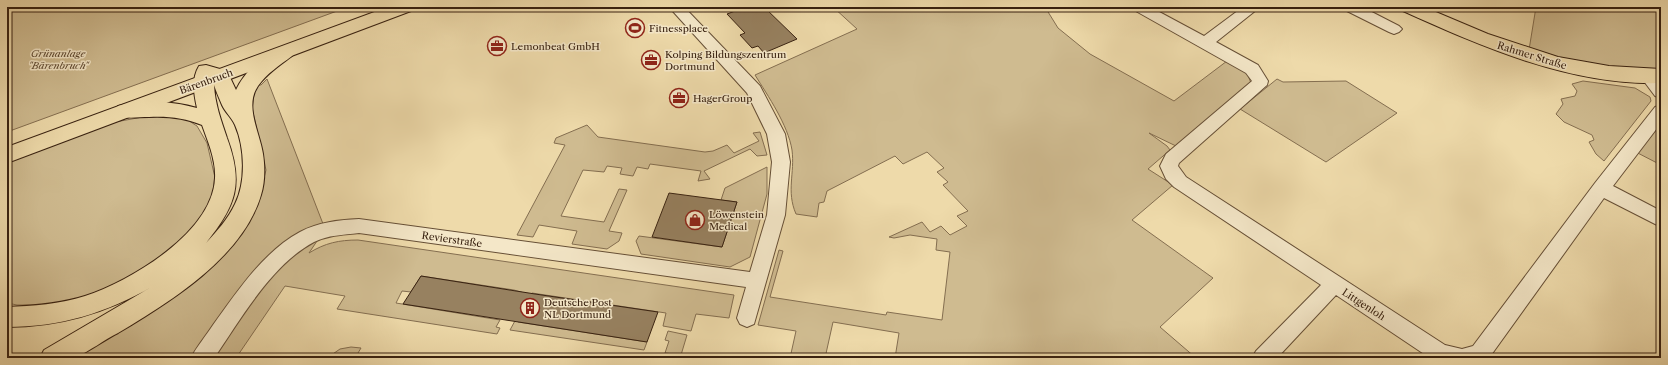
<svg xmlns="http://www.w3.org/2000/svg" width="1668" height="365" viewBox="0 0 1668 365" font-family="'Libre Caslon Text',serif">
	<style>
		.green { fill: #cfbb90; stroke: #846e50 }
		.building { fill: #978160; stroke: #382110 }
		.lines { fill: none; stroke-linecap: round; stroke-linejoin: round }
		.minor-casing { stroke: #664f36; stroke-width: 2 }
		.major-casing { stroke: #382110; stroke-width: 2 }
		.highway-casing { stroke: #382110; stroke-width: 2 }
		.minor { fill: #f4e7c8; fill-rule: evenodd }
		.major { fill: #eedaaa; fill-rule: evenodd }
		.highway { fill: #eedaaa; fill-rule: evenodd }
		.labels { text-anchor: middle; stroke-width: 3; stroke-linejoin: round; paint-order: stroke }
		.poi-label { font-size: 10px; fill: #382110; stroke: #f4e7c8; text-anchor: start }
		.park-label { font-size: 10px; font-style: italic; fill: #5e4830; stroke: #f4e7c8 }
		.street-label { font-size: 10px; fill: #382110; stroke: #f4e7c8 }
	</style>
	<rect width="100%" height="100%" fill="#eedaaa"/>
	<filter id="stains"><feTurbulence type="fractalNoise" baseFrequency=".005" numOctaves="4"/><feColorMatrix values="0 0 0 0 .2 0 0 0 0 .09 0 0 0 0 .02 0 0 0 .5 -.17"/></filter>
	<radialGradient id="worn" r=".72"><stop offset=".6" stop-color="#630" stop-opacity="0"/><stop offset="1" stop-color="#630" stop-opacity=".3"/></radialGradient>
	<g class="green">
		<polygon points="7,7 348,7 7,132"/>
		<path d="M833 7H1045L1058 28 1090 54 1174 101 1227 61 1247 73 1251 83 1176 146 1149 133 1167 146 1170 150 1148 169 1173 185 1132 220 1213 278 1160 327 1196 358H895L899 333 833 322 825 358H790L796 331 758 325 779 250 783 251 770 297 886 315 887 312 942 320 950 252 936 250 937 239 910 235 894 238 889 237 922 222 930 232 941 226 950 235 967 226 957 216 968 211 943 185 948 182 937 172 944 168 927 152 903 164 895 156 827 191 824 202 819 203 817 217 796 214C786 191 795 173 792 150 788 125 768 96 755 75L857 29Z"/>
		<polygon points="1536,7 1661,7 1661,91 1651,77 1528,56"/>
		<path d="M267 79 325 229 309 253C325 243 339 240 358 240L734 295 729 318 696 314 691 331 663 326 666 313 532 293 531 295 514 290 421 276 411 292 402 291 396 303 500 320 496 327 500 328 497 334 337 309 345 296 285 286 236 358H70L259 198 266 170 250 99 256 85H261Z"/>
		<polygon points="1277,79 1283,82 1346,81 1397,113 1326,162 1240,109"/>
		<polygon points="1583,81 1635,88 1650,97 1651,101 1604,161 1596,154 1589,142 1594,140 1592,135 1564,122 1556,114 1563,104 1561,99 1575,96 1577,91 1572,84"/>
		<polygon points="1661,111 1661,165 1630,149"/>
		<polygon points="165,113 186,119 197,126 207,143 216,182 211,201 198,224 180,244 125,281 75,300 50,305 17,305 7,303 7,163 115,122"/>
		<polygon points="587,125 598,137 705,152 713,151 727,145 734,153 759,141 753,133 760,132 767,155 757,156 750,149 704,171 710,179 698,181 701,171 650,164 648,169 637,167 633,176 620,174 622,168 607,166 604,172 583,170 561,216 604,222 619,189 627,190 609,231 622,233 619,241 607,249 572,244 577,231 539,225 533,237 517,235 565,145 554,143 556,138"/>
		<polygon points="767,167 767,194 750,257 730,267 641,254 636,241 639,236 722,247 737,202 721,200 725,188"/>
		<polygon points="516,319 518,322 647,342 644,350 510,330"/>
		<polygon points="668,331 687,335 681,355 665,353 669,341 665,340"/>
		<polygon points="351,347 361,348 355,358 327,358 340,349"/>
	</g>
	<g class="building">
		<polygon points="746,7 764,7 797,39 764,53 758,46 752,48 740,35 745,33 727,14"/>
		<polygon points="669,193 737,202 722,247 652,237"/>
		<polygon points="421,276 535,294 658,312 647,342 403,304"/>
	</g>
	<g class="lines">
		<defs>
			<g id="minor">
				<path d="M669 7H684L760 86 785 134 790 162 785 215 754 324 747 327 740 324 737 318 746 287 359 233C343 235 328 235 314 242 271 265 241 319 214 358H191C197 346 206 336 213 325 237 292 263 252 300 232 318 222 339 220 359 219L750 272 767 215 772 162 767 134 747 93Z"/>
				<polygon points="1132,7 1150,7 1204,36 1243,7 1260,7 1216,42 1258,65 1268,81 1267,85 1179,163 1178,166 1186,177 1445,345 1462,349 1473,346 1595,183 1655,107 1661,105 1661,123 1613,186 1661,211 1661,227 1604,198 1489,358 1430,358 1336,295 1277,358 1252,358 1256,351 1321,285 1174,187 1166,179 1160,166 1166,154 1252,81 1246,73 1134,10"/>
				<polygon points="1343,7 1362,7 1399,26 1402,29 1399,32 1394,34 1389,32 1345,10"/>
				<path d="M1648 71C1662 74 1661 85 1661 98L1655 96 1640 76 1642 72Z"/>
			</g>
			<g id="major">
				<polygon points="388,7 414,7 411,11 7,163 7,147"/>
				<path d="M1400 7H1424L1488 34 1558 57 1609 66 1661 69V83C1571 86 1483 47 1403 11Z"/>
			</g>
			<path id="highway" d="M285 46 292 48 295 52 292 56C280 65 266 74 258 86 244 106 260 133 263 154 265 167 265 182 261 195 243 257 170 302 118 333 104 340 90 351 76 357 69 360 49 358 40 358L44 350 153 286C107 313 60 327 7 327V307C33 306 60 304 85 296 131 281 213 232 215 178 216 160 208 142 202 125 185 118 168 116 149 117 138 117 128 119 118 116L115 111 118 106C142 99 173 101 197 108 194 95 191 79 199 66L206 65 227 71 236 90C244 72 266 51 285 46ZM214 85C216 91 219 98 222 105 225 112 232 118 235 125 245 148 246 182 235 204 228 219 217 231 206 243 236 206 244 184 227 138 221 120 215 104 214 85Z"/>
		</defs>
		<use href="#minor" class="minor-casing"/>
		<use href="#major" class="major-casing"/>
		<use href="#highway" class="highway-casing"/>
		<use href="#minor" class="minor"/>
		<use href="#major" class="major"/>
		<use href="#highway" class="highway"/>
	</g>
	<defs>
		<symbol id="stadium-ring" viewBox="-11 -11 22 22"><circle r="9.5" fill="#f4e7c8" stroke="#8f2418" stroke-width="1.5"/><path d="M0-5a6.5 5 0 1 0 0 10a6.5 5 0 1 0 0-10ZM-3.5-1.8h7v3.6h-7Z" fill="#8f2418"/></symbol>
		<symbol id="office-ring" viewBox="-11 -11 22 22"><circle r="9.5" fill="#f4e7c8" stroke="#8f2418" stroke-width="1.5"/><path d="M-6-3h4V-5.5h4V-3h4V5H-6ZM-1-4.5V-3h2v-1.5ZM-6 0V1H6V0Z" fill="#8f2418"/></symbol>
		<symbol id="shop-ring" viewBox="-11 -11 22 22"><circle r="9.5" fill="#f4e7c8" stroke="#8f2418" stroke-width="1.5"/><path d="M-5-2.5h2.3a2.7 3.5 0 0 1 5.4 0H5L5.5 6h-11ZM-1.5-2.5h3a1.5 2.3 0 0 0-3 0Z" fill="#8f2418"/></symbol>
		<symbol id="building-ring" viewBox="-11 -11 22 22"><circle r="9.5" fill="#f4e7c8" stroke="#8f2418" stroke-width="1.5"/><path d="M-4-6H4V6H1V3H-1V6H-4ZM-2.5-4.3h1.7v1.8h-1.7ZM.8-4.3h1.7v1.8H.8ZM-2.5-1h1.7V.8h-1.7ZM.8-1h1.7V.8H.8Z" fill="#8f2418"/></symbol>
	</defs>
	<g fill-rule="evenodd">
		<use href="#stadium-ring" x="624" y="17" width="22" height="22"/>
		<use href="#office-ring" x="486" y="35" width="22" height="22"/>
		<use href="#office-ring" x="640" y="49" width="22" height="22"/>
		<use href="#office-ring" x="668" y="87" width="22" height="22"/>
		<use href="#shop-ring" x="684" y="209" width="22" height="22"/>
		<use href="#building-ring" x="519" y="297" width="22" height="22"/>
	</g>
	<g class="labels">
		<g class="poi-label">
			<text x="649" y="32">Fitnessplace</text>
			<text x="511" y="50">Lemonbeat GmbH</text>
			<text x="665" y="58">Kolping Bildungszentrum<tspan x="665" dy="12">Dortmund</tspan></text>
			<text x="693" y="102">HagerGroup</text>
			<text x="709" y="218">Löwenstein<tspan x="709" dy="12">Medical</tspan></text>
			<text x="544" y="306">Deutsche Post<tspan x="544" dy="12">NL Dortmund</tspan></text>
		</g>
		<g class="park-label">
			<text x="58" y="57">Grünanlage<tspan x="58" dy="12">"Bärenbruch"</tspan></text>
		</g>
		<g class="street-label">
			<text transform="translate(1532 55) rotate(17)" y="4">Rahmer Straße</text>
			<text transform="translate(206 81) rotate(-20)" y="4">Bärenbruch</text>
			<text transform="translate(452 239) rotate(8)" y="4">Revierstraße</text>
			<text transform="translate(1364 304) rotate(33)" y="4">Littgenloh</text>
		</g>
	</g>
	<rect width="1668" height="365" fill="none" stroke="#eedaaa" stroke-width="24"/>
	<rect x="8" y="8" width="1652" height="349" fill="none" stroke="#382110" stroke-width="2"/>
	<rect x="12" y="12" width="1644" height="341" fill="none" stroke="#382110"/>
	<rect width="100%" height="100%" filter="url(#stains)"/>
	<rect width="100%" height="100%" fill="url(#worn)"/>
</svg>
